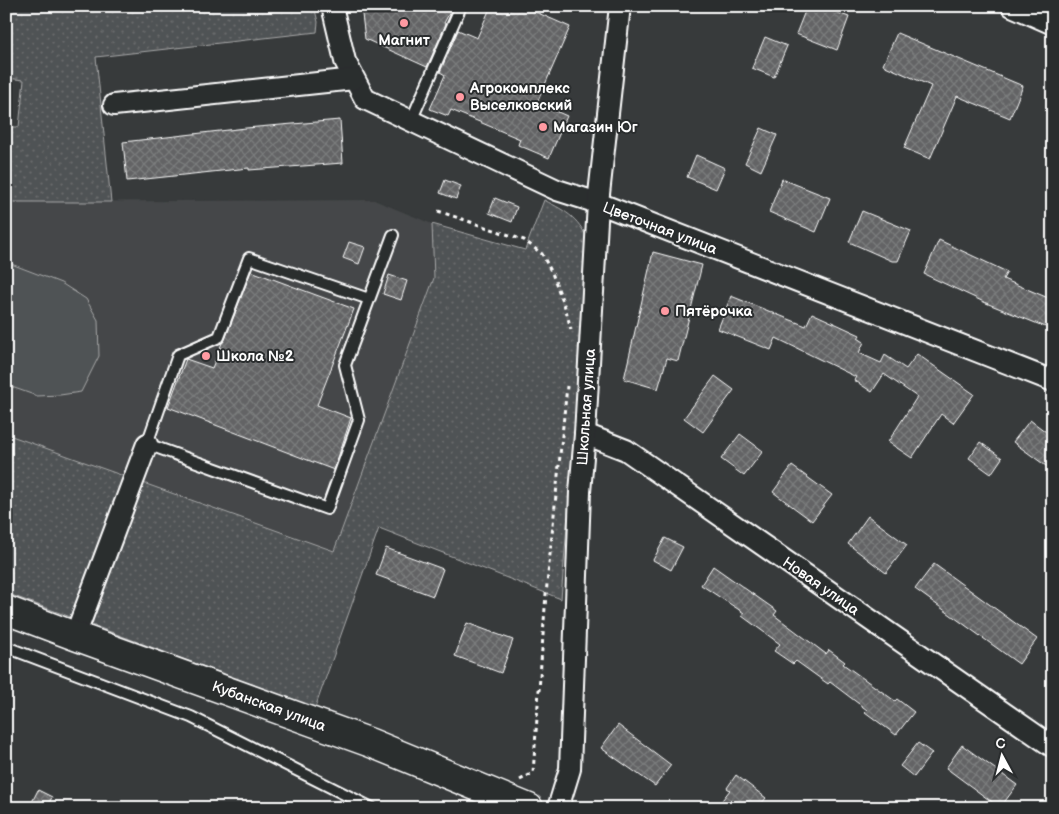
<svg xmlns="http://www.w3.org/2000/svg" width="1059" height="814" viewBox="0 0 1059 814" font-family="'Balsamiq Sans',sans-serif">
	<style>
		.built { fill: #444748 }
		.grass { fill: url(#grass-dots); stroke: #a8a9aa }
		.park { fill: #505354; stroke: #a8a9aa }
		.building { fill: url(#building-cross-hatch); stroke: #fff }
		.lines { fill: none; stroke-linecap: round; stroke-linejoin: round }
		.service-casing { stroke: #fff; stroke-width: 14 }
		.minor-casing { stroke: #fff; stroke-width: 24 }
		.secondary-casing { stroke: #fff; stroke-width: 31 }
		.path { stroke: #fff; stroke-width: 3; stroke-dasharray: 4 4; stroke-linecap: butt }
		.service { stroke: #2a2d2e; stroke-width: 10 }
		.minor { stroke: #2a2d2e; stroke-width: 20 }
		.secondary { stroke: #2a2d2e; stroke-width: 28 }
		.poi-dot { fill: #ff9aa2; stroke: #2a2d2e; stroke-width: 2 }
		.labels { text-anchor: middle; stroke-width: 4; stroke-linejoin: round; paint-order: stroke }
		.poi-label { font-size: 15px; font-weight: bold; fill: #fff; stroke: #2a2d2e; text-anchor: start }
		.street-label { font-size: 15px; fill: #fff; stroke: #2a2d2e }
	</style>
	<defs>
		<pattern id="grass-dots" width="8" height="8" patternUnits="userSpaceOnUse" patternTransform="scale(1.25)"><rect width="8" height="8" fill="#505354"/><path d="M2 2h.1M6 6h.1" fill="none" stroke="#6a6d6e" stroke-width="1.8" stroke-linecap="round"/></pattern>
		<pattern id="building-cross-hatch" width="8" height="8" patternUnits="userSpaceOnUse" patternTransform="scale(1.25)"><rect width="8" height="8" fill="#636465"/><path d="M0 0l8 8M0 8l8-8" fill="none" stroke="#7a7b7c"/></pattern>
	</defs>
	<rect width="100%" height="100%" fill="#373a3b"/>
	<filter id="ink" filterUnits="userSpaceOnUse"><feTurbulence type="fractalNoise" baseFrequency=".02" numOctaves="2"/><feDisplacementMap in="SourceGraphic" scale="10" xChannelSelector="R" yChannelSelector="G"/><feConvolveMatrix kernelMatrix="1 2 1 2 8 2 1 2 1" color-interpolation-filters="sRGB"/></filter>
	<g filter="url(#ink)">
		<polygon class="built" points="374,200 432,224 434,278 334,551 6,434 6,202"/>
		<g class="grass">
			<polygon points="6,6 314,6 318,22 317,32 96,57 111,202 6,202 6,127 19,127 24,80 6,78"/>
			<path d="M544 200C568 212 580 219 590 245L561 599 379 528 315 708 6 593V434L334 551 434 278 432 224 525 250Z"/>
		</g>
		<polygon class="park" points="6,262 61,283 86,299 98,320 99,356 81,392 60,395 37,396 6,385"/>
		<g class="building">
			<polygon points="361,6 453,6 444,23 446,24 427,67 365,39"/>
			<polygon points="491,6 522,6 570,27 537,103 567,116 549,158 518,145 520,139 451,110 448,116 430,109 445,75 440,72 458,30 477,38"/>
			<polygon points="807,6 819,6 849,17 837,50 796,34"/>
			<polygon points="897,33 1023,86 1010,118 957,96 930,159 904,148 931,86 883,65"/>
			<polygon points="765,37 787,46 774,77 752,68"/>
			<polygon points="340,120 343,163 249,170 249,168 127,181 123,142 246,128"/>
			<polygon points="761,128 777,135 761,171 745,163"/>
			<polygon points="696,155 725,168 716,189 687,177"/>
			<polygon points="782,179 830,198 816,232 769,212"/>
			<polygon points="445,180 461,186 456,199 440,193"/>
			<polygon points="495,198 517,207 512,222 489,213"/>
			<polygon points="862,211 911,231 898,261 892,261 849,242"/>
			<polygon points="939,240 1007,272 1003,279 1053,300 1053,330 986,303 924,274"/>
			<polygon points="349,242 365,247 359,264 343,258"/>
			<polygon points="653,252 702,265 678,361 667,358 658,389 624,379"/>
			<polygon points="251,271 354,309 317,405 351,418 334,470 168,407 186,359 212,368 222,343 225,339"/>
			<polygon points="389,275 407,281 401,300 383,294"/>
			<polygon points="731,296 806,326 812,313 860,335 858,338 864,342 859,353 881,363 885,355 906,369 917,354 974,394 953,423 941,414 912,458 888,442 917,397 884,374 872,392 854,380 856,377 776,338 771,350 718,329"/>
			<polygon points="715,376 734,390 703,432 684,418"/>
			<polygon points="1030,420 1053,437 1053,471 1013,442"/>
			<polygon points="740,434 763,451 744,476 721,459"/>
			<polygon points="980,442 1002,458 991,474 969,458"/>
			<polygon points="792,466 832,495 812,521 773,492"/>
			<polygon points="868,516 907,545 886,573 848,544"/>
			<polygon points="665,538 683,547 671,570 653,560"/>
			<polygon points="386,548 443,569 433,596 376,575"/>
			<polygon points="934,564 1037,639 1019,664 915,589"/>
			<polygon points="713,566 777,611 774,615 826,654 829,650 845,662 843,664 895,701 897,699 914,712 896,735 865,712 867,710 830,682 828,684 796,661 793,664 774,651 780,644 742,616 744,613 701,585"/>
			<polygon points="467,623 513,640 501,673 455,656"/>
			<polygon points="618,725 671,765 655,786 601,748"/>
			<polygon points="918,743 932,753 914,777 900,766"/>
			<polygon points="962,745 1017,785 1000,808 946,768"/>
			<polygon points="736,775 766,798 758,808 716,808 730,790 727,788"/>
			<polygon points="38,790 52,797 47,808 29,808"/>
		</g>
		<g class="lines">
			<defs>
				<g id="service">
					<polyline points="411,121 461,6"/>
					<polyline points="369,299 249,258 219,337 178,355 147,444 327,509 359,420 345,365 393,235"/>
					<polyline points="6,647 191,717 372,808"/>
				</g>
				<g id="minor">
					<polyline points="332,6 345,61 365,99 557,190 598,203 1053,381"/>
					<polyline points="1012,6 1053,24"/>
					<polyline points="114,105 354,79"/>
					<polyline points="585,434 626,450 1053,747"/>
					<polyline points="75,636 147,444"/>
					<polyline points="558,808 570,769 580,492 585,434 598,203 620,6"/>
				</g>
				<polyline id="secondary" points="6,610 75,636 371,743 529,808"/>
			</defs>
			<use href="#service" class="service-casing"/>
			<use href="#minor" class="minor-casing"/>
			<use href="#secondary" class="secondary-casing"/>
			<g class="path">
				<polyline points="438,211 524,240 542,254 552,273 566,310 571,330"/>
				<polyline points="520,780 533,773 546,594 567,386"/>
			</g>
			<use href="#service" class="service"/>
			<use href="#minor" class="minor"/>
			<use href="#secondary" class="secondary"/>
		</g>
	</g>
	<g class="poi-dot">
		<circle cx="404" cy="23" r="5"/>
		<circle cx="460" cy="97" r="5"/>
		<circle cx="543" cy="127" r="5"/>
		<circle cx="665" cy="311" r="5"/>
		<circle cx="206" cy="356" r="5"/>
	</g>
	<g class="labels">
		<g class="poi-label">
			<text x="404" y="45" text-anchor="middle">Магнит</text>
			<text x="470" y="93">Агрокомплекс<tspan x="470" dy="17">Выселковский</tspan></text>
			<text x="553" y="132">Магазин Юг</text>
			<text x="675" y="316">Пятёрочка</text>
			<text x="216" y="361">Школа №2</text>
		</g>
		<g class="street-label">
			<text transform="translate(660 228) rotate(21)" y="5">Цветочная улица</text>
			<text transform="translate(586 407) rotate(-86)" y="5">Школьная улица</text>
			<text transform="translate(821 586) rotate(35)" y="5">Новая улица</text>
			<text transform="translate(269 706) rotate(20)" y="5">Кубанская улица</text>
		</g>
	</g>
	<rect width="1059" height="814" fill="none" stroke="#2a2d2e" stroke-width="25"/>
	<rect x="12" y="12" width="1034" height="789" fill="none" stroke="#fff" stroke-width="2" filter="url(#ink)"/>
	<g transform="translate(1002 756) rotate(353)" stroke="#2a2d2e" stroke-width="4" paint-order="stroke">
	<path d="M0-4L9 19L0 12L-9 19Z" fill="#ffffff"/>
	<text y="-8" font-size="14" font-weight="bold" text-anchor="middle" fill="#ffffff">С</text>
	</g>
</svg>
